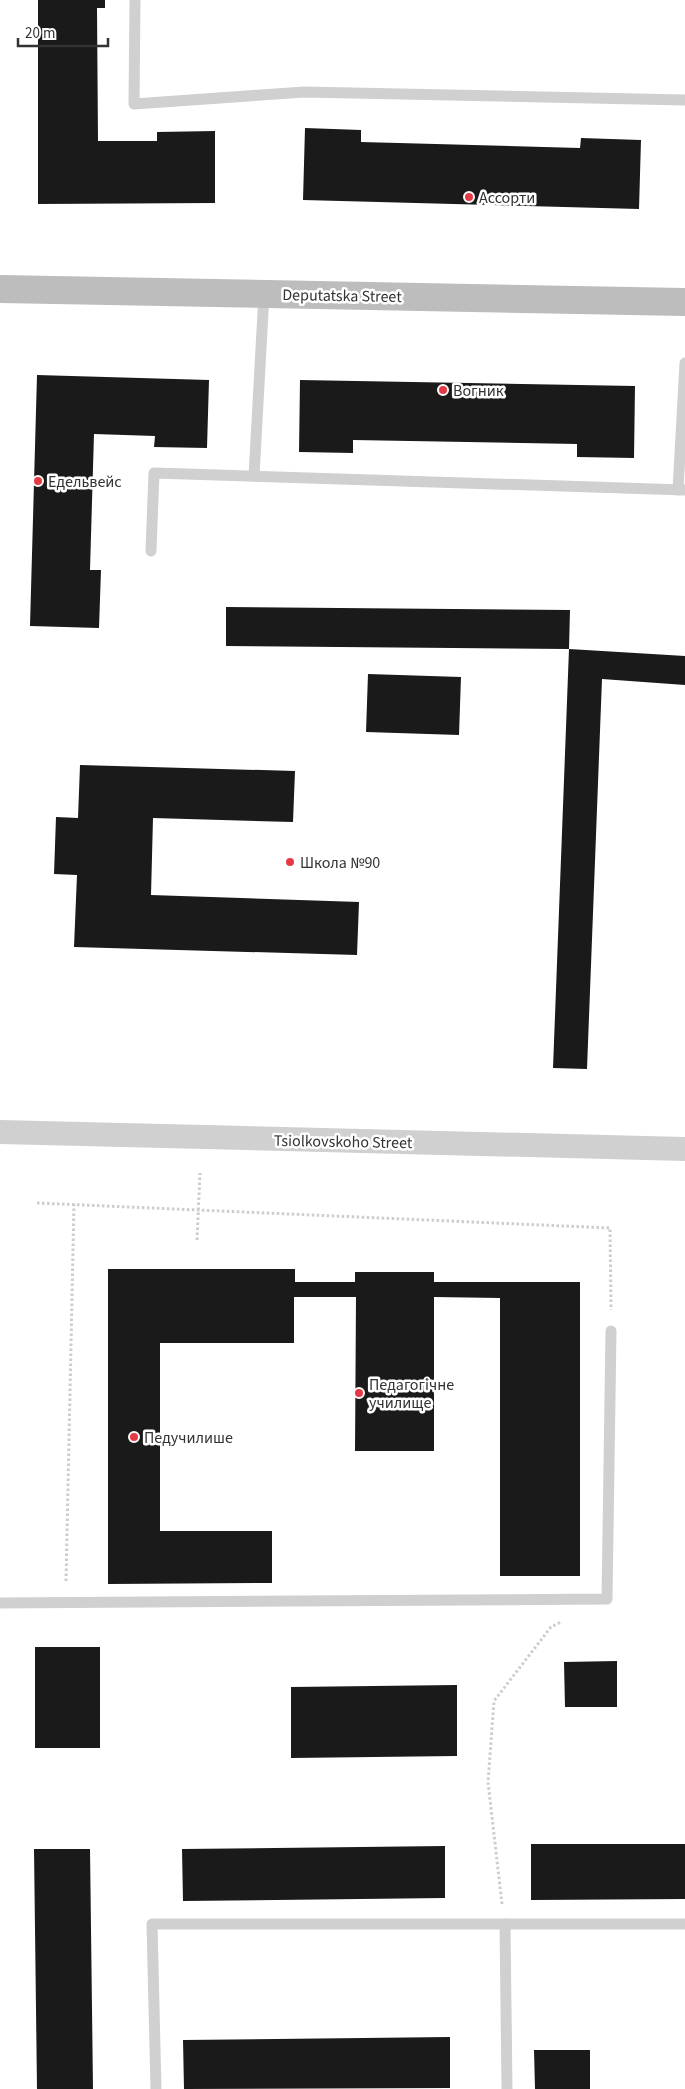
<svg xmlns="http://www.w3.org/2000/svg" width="685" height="2089" viewBox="0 0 685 2089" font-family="'Source Sans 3',sans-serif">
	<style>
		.building { fill: #1a1a1a }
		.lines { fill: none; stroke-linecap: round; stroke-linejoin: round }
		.path { stroke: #cdcdcd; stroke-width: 3; stroke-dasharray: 2.5 2.5; stroke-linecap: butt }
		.lane { stroke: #d0d0d0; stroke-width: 11 }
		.street { stroke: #d0d0d0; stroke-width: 24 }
		.secondary { stroke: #bdbdbd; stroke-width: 28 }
		.poi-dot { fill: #e63946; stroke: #fff; stroke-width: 2 }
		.labels { text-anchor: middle; stroke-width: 5; stroke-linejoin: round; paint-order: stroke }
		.poi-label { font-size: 16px; fill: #333; stroke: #fff; text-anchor: start }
		.street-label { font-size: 16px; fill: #333; stroke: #fff }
	</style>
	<rect width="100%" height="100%" fill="#fff"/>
	<g class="building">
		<polygon points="38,0 105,0 105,8 97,8 98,141 157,141 157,132 215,131 215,203 38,204"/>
		<polygon points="305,128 361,130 361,142 580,148 581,138 641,140 639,209 303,200"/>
		<polygon points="37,375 209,380 207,448 154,447 155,436 94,434 90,570 101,570 99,628 30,626"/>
		<polygon points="300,380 635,386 634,458 577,457 577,444 353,440 353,453 299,452"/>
		<polygon points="226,607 570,610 569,649 685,656 685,685 602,679 587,1069 553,1068 569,649 226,646"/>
		<polygon points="368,674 461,677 459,735 366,732"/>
		<polygon points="80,765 295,771 293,822 153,818 151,895 359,902 357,955 74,947 77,875 54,874 56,817 78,818"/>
		<polygon points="108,1269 295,1269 295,1282 355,1282 355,1272 434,1272 434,1282 580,1282 580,1576 500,1576 500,1298 434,1297 434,1451 355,1451 356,1297 294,1297 294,1343 160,1343 160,1531 272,1531 272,1583 108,1584"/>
		<rect x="35" y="1647" width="65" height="101"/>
		<polygon points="617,1661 617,1707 565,1707 564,1662"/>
		<polygon points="457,1685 457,1756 291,1758 291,1687"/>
		<polygon points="531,1844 685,1844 685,1899 531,1900"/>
		<polygon points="445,1846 445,1898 183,1901 182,1849"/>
		<polygon points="34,1849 90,1849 93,2089 37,2089"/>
		<polygon points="450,2037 450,2088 184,2089 183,2040"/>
		<polygon points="534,2050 590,2050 590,2089 535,2089"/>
	</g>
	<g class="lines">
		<g class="path">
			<polyline points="37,1203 610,1228 611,1310"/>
			<polyline points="197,1240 200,1173"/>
			<polyline points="66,1581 74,1204"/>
			<polyline points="502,1904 488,1782 494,1701 551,1627 561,1622"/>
		</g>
		<g class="lane">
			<polyline points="135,0 134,104 304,92 685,100"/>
			<polyline points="254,476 264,294"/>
			<polyline points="678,490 685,363"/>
			<polyline points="151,551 154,473 685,490"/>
			<polyline points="0,1603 607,1599 611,1331"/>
			<polyline points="505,1924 507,2089"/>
			<polyline points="156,2089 152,1924 685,1924"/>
		</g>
		<polyline class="street" points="0,1132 685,1149"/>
		<polyline class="secondary" points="0,289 685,302"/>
	</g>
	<g class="poi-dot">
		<circle cx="469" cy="197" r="5"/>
		<circle cx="443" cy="390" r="5"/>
		<circle cx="38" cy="481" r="5"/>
		<circle cx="290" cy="862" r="5"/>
		<circle cx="359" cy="1393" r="5"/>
		<circle cx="134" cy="1437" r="5"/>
	</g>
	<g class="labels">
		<g class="poi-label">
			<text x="479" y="203">Ассорти</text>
			<text x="453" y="396">Вогник</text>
			<text x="48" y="487">Едельвейс</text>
			<text x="300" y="868">Школа №90</text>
			<text x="369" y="1390">Педагогічне<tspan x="369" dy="18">училище</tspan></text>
			<text x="144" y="1443">Педучилише</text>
		</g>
		<g class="street-label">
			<text transform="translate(342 295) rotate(1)" y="6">Deputatska Street</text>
			<text transform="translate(343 1141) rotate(1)" y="6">Tsiolkovskoho Street</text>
		</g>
	</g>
	<path d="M18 38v8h90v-8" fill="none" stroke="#333333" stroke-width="2.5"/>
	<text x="25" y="38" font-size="15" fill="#333333" stroke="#ffffff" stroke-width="4" paint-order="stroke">20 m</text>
</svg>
